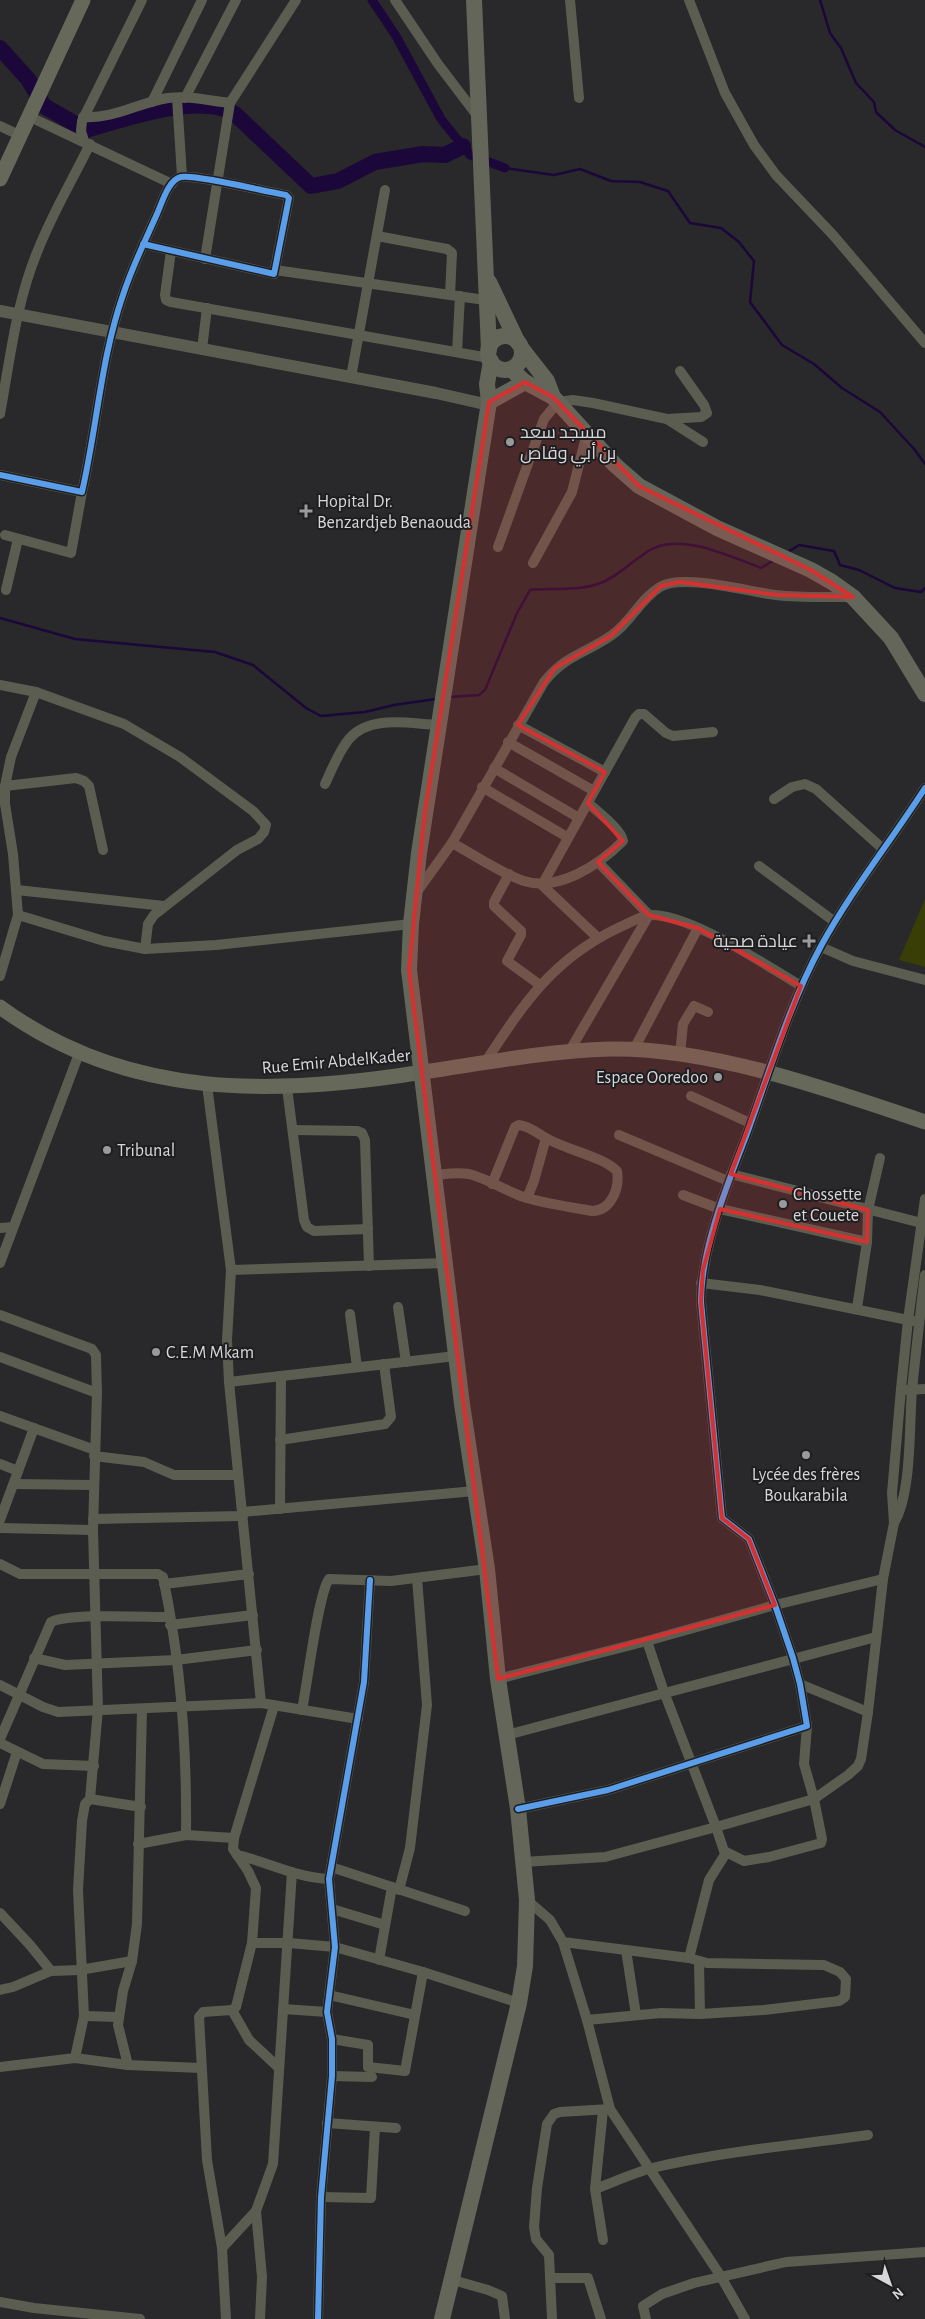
<svg xmlns="http://www.w3.org/2000/svg" width="925" height="2319" viewBox="0 0 925 2319" font-family="'Alegreya Sans',Cairo,sans-serif">
	<style>
		.green { fill: #393e07 }
		.lines { fill: none; stroke-linecap: round; stroke-linejoin: round }
		.stream { stroke: #1c073a; stroke-width: 2.5 }
		.canal { stroke: #1c073a; stroke-width: 9 }
		.river { stroke: #1c073a; stroke-width: 16 }
		.minor { stroke: #5b5d51; stroke-width: 10 }
		.tertiary { stroke: #5b5d51; stroke-width: 12 }
		.secondary { stroke: #66685a; stroke-width: 15 }
		.primary { stroke: #646659; stroke-width: 16 }
		.cycleway-casing { stroke: #1e1e21; stroke-width: 9 }
		.cycleway { stroke: #5a9eea; stroke-width: 6 }
		.marked { fill: #d63131; fill-opacity: 0.2; stroke: #d63131; stroke-width: 4; stroke-linejoin: round }
		.poi-dot { fill: #9a9a9c; stroke: #1e1e21; stroke-width: 2 }
		.labels { text-anchor: middle; stroke-width: 4; stroke-linejoin: round; paint-order: stroke }
		.poi-label { font-size: 18px; fill: #d7d7d9; stroke: #1e1e21; text-anchor: start }
		.street-label { font-size: 18px; fill: #d7d7d9; stroke: #1e1e21 }
	</style>
	<rect width="100%" height="100%" fill="#29282a"/>
	<polygon class="green" points="925,899 925,967 899,960"/>
	<g class="lines">
		<g class="stream">
			<polyline points="820,0 830,33 841,48 856,83 874,102 876,112 895,130 925,147"/>
			<polyline points="505,168 554,175 580,169 611,181 640,182 668,191 690,223 721,228 739,242 754,261 750,302 782,345 814,364 842,388 880,412 915,450 925,464"/>
			<polyline points="788,552 799,545 834,551 840,565 859,570 895,588 921,592 925,588"/>
			<polyline points="0,618 75,639 215,652 253,665 306,708 321,716 365,712 394,705 436,699"/>
			<path d="M449 697 479 695 485 690 517 613 530 590C552 588 577 591 598 584 618 577 633 560 650 550 681 532 731 557 761 568L774 560"/>
		</g>
		<polyline class="canal" points="372,0 396,36 441,119 470,155 505,168"/>
		<path class="river" d="M0 48 28 79 44 106 86 130C124 119 200 92 235 114L311 186 338 181 375 162 423 154 445 155 463 146"/>
		<g class="minor">
			<polyline points="395,0 438,64 479,118"/>
			<polyline points="570,0 579,98"/>
			<polyline points="689,0 725,93 754,145 776,175 833,235 925,343"/>
			<polyline points="177,98 182,176"/>
			<polyline points="185,98 236,0"/>
			<polyline points="152,102 202,0"/>
			<polyline points="28,116 172,184"/>
			<path d="M83 117C115 119 137 103 168 98 188 95 210 101 230 103"/>
			<polyline points="0,126 21,136"/>
			<polyline points="84,141 81,131 82,121 142,0"/>
			<polyline points="377,236 447,249 452,253 450,295"/>
			<polyline points="171,251 165,295 166,300 171,302 489,358"/>
			<polyline points="205,259 230,103 296,0"/>
			<polyline points="275,270 485,300"/>
			<polyline points="202,349 207,308"/>
			<polyline points="457,352 460,296"/>
			<polyline points="351,377 385,190"/>
			<path d="M0 414C10 360 16 302 38 250 52 214 73 179 90 144"/>
			<polyline points="667,419 701,417 707,413 704,405 680,371"/>
			<path d="M0 475 82 492C97 427 101 358 123 295 132 267 145 241 157 214 162 203 168 180 181 177 195 174 267 192 286 195L289 198 274 274 143 244"/>
			<polyline points="5,535 71,553 82,492"/>
			<polyline points="498,547 544,419 558,402 573,400 593,403 667,419 703,442"/>
			<polyline points="533,563 572,492 587,433"/>
			<polyline points="6,590 18,539"/>
			<polyline points="0,685 36,692 124,724 180,757 253,811 266,825 264,832 258,839 237,850 154,915 148,924 145,949"/>
			<polyline points="36,692 11,757 5,786 5,804 13,854 18,915 104,941 145,949 216,945 411,924"/>
			<polyline points="518,725 605,772"/>
			<polyline points="508,742 594,791"/>
			<polyline points="494,768 579,818"/>
			<path d="M325 784C332 769 339 751 349 739 370 714 410 724 439 725"/>
			<polyline points="5,786 76,778 84,781 89,786 103,850"/>
			<polyline points="482,787 567,837"/>
			<polyline points="774,799 792,787 805,784 816,789 883,849"/>
			<path d="M452 843C473 854 502 874 524 881 558 892 599 865 623 841 622 830 597 811 588 803"/>
			<polyline points="759,866 835,922"/>
			<polyline points="509,874 494,902 494,906 521,931 521,935 507,961 540,985"/>
			<polyline points="17,890 164,906"/>
			<path d="M416 893 452 843 544 682C567 654 585 654 612 635 631 622 640 599 660 587 682 573 749 592 776 595 800 598 826 597 852 597"/>
			<polyline points="598,938 542,885 635,718 639,714 644,714 666,733 673,736 713,732"/>
			<polyline points="821,947 853,961 925,980"/>
			<polyline points="0,976 18,915"/>
			<polyline points="633,1051 698,928"/>
			<polyline points="569,1052 649,915 598,862"/>
			<polyline points="680,1055 683,1024 694,1006 708,1012"/>
			<path d="M486 1061C524 1003 553 959 618 928 628 924 640 916 650 915 691 914 765 965 801 986"/>
			<polyline points="207,1085 231,1270 227,1340 229,1382 261,1703"/>
			<polyline points="287,1088 304,1220 307,1227 314,1231 368,1229"/>
			<polyline points="691,1096 750,1123"/>
			<polyline points="293,1130 357,1131 362,1133 365,1140 369,1266"/>
			<polyline points="619,1135 728,1181"/>
			<polyline points="731,1174 925,1224"/>
			<path d="M434 1175C445 1174 458 1172 469 1174 489 1179 507 1192 527 1198 548 1204 570 1207 592 1211 611 1211 620 1188 617 1171 602 1156 566 1150 546 1138 537 1133 529 1126 519 1125L515 1127 492 1184"/>
			<polyline points="683,1195 720,1209 867,1242"/>
			<polyline points="527,1198 534,1181 546,1138"/>
			<polyline points="0,1228 13,1227"/>
			<polyline points="0,1263 80,1051"/>
			<polyline points="231,1270 445,1263"/>
			<polyline points="701,1283 760,1290 913,1321"/>
			<polyline points="398,1307 406,1362"/>
			<polyline points="857,1308 867,1242 868,1210 880,1158"/>
			<polyline points="350,1314 357,1367"/>
			<polyline points="0,1315 92,1349 96,1355 97,1393 93,1530 98,1709 90,1799 141,1807"/>
			<polyline points="0,1357 97,1393"/>
			<polyline points="229,1382 456,1356"/>
			<polyline points="906,1390 925,1389"/>
			<polyline points="0,1416 95,1450"/>
			<polyline points="280,1440 385,1424 391,1417 384,1364"/>
			<polyline points="94,1456 144,1462 174,1475 238,1475"/>
			<polyline points="0,1464 18,1471"/>
			<polyline points="14,1484 93,1485"/>
			<polyline points="280,1509 281,1376"/>
			<polyline points="242,1512 475,1491"/>
			<polyline points="93,1519 243,1516"/>
			<polyline points="0,1520 34,1428"/>
			<path d="M894 1523C912 1493 909 1426 912 1390 916 1352 920 1313 925 1275"/>
			<polyline points="0,1528 93,1530"/>
			<path d="M0 1564 20 1574H158L163 1577C181 1662 187 1748 186 1835"/>
			<polyline points="164,1584 249,1574"/>
			<polyline points="170,1625 253,1615"/>
			<polyline points="34,1658 65,1665 176,1660 257,1650"/>
			<polyline points="498,1679 647,1641"/>
			<polyline points="800,1684 868,1712 883,1579 894,1523 892,1493 901,1389 908,1320 925,1199"/>
			<polyline points="0,1685 43,1707 58,1712 261,1703 358,1719"/>
			<polyline points="142,1709 137,1924 132,1961 123,1991 118,2025 128,2065 201,2068"/>
			<path d="M302 1710C307 1686 318 1594 329 1579L391 1581 487 1569"/>
			<polyline points="807,1726 804,1764 814,1799 822,1839 821,1843 769,1857 744,1861 724,1851 716,1827 814,1799 848,1775 858,1766 861,1759 868,1712"/>
			<polyline points="507,1735 876,1637"/>
			<path d="M0 1739 51 1622C71 1613 143 1617 169 1617"/>
			<polyline points="0,1743 43,1764 94,1766"/>
			<polyline points="0,1804 17,1752"/>
			<path d="M518 1809 608 1790 807 1726 800 1684 793 1658 775 1605 749 1539 722 1518 701 1302C701 1249 726 1188 745 1139 769 1074 788 1007 821 946 851 891 891 841 925 788"/>
			<polyline points="138,1844 186,1835 234,1838"/>
			<path d="M237 1855C268 1862 297 1878 329 1879"/>
			<polyline points="523,1862 605,1857 716,1827 664,1692 647,1641 775,1605 883,1579"/>
			<polyline points="331,1867 465,1911"/>
			<polyline points="399,1890 410,1848 427,1705 417,1578"/>
			<polyline points="527,1900 550,1920 563,1942 689,1958 707,1963 824,1965 840,1972 846,1979 845,1997 839,2001 764,2010 700,2014 661,2013 587,2020"/>
			<polyline points="332,1909 385,1925"/>
			<polyline points="0,1913 30,1945 51,1971 80,1970 132,1961"/>
			<polyline points="563,1942 587,2020 610,2109 720,2275 745,2319"/>
			<polyline points="252,1943 256,1888 248,1871 233,1849 234,1838 274,1706"/>
			<polyline points="626,1950 636,2015"/>
			<polyline points="689,1958 709,1880 726,1853"/>
			<polyline points="379,1960 392,1887"/>
			<polyline points="699,1961 700,2014"/>
			<polyline points="0,1990 13,1987 51,1971"/>
			<polyline points="329,1995 415,2015"/>
			<polyline points="283,2009 327,2012"/>
			<polyline points="232,2010 249,2040 278,2067"/>
			<polyline points="84,2016 118,2017"/>
			<polyline points="332,2039 368,2045 368,2067 405,2071 423,1972"/>
			<polyline points="75,2058 84,2016 78,1890 82,1821 85,1804 90,1799"/>
			<polyline points="0,2067 75,2058 128,2065"/>
			<polyline points="332,2076 372,2077"/>
			<polyline points="603,2110 595,2189 603,2240"/>
			<polyline points="327,2123 396,2128"/>
			<path d="M595 2189C614 2182 633 2173 652 2168 724 2151 796 2145 868 2135"/>
			<polyline points="321,2197 371,2198 375,2127"/>
			<polyline points="222,2248 256,2211"/>
			<polyline points="550,2278 588,2278 601,2319"/>
			<polyline points="453,2280 488,2290 502,2296 505,2319"/>
			<polyline points="0,2302 34,2308 140,2319"/>
			<polyline points="226,2319 222,2248 207,2160 199,2017 203,2012 232,2010 236,2007 252,1943 289,1943 335,1947 423,1972 519,2003"/>
			<polyline points="260,2319 262,2277 256,2211 273,2164 292,1872"/>
			<polyline points="318,2319 321,2197 332,2076 332,2039 327,2012 335,1947 329,1879 364,1682 370,1580"/>
			<polyline points="552,2319 549,2255 536,2239 534,2227 537,2188 547,2124 554,2114 560,2112 610,2109"/>
			<polyline points="646,2319 643,2306 662,2294 694,2283 786,2262 925,2252"/>
		</g>
		<polyline class="tertiary" points="0,311 436,393 489,405"/>
		<g class="secondary">
			<polyline points="0,179 83,0"/>
			<path d="M0 1007C127 1100 275 1096 423 1072 485 1063 546 1051 609 1049 710 1047 830 1090 925 1122"/>
		</g>
		<g class="primary">
			<polyline points="474,0 489,350"/>
			<polyline points="489,282 517,341"/>
			<circle cx="505" cy="353" r="17"/>
			<polyline points="522,349 547,381 553,397"/>
			<polyline points="511,369 525,382 553,397 615,465 639,486 717,528 811,570 832,582 853,597 891,638 925,694"/>
			<polyline points="489,402 525,382"/>
			<polyline points="442,2319 519,2003 525,1966 527,1900 518,1809 498,1679 487,1569 462,1404 409,970 411,924 419,853 489,402 487,384 491,361"/>
		</g>
		<defs>
			<g id="cycleway">
				<path d="M0 475 82 492C97 427 101 358 123 295 132 267 145 241 157 214 162 203 168 180 181 177 195 174 267 192 286 195L289 198 274 274 143 244"/>
				<path d="M518 1809 608 1790 807 1726 800 1684 793 1658 775 1605 749 1539 722 1518 701 1302C701 1249 726 1188 745 1139 769 1074 788 1007 821 946 851 891 891 841 925 788"/>
				<polyline points="318,2319 321,2197 332,2076 332,2039 327,2012 335,1947 329,1879 364,1682 370,1580"/>
			</g>
		</defs>
		<use href="#cycleway" class="cycleway-casing"/>
		<use href="#cycleway" class="cycleway"/>
	</g>
	<path class="marked" d="M525 382 553 397 639 486 811 570 853 597 777 595 680 582 661 586 611 636 555 668 518 725 605 772 588 803 623 841 598 862 649 915 698 928 801 986 731 1174 868 1210 867 1242 720 1209 703 1270 701 1302 722 1518 749 1539 775 1605 498 1679 409 970 424 818 489 402Z"/>
	<g class="poi-dot">
		<circle cx="510" cy="442" r="5"/>
		<path d="M303.5 503.5h5v5h5v5h-5v5h-5v-5h-5v-5h5z"/>
		<path d="M806.5 933.5h5v5h5v5h-5v5h-5v-5h-5v-5h5z"/>
		<circle cx="718" cy="1077" r="5"/>
		<circle cx="107" cy="1150" r="5"/>
		<circle cx="783" cy="1204" r="5"/>
		<circle cx="156" cy="1352" r="5"/>
		<circle cx="806" cy="1455" r="5"/>
	</g>
	<g class="labels">
		<g class="poi-label">
			<text x="520" y="438">مسجد سعد<tspan x="520" dy="21">بن أبي وقاص</tspan></text>
			<text x="317" y="507">Hopital Dr.<tspan x="317" dy="21">Benzardjeb Benaouda</tspan></text>
			<text x="798" y="947" text-anchor="end">عيادة صحية</text>
			<text x="708" y="1083" text-anchor="end">Espace Ooredoo</text>
			<text x="117" y="1156">Tribunal</text>
			<text x="793" y="1200">Chossette<tspan x="793" dy="21">et Couete</tspan></text>
			<text x="166" y="1358">C.E.M Mkam</text>
			<text x="806" y="1480" text-anchor="middle">Lycée des frères<tspan x="806" dy="21">Boukarabila</tspan></text>
		</g>
		<g class="street-label">
			<text transform="translate(336 1061) rotate(-5)" y="6">Rue Emir AbdelKader</text>
		</g>
	</g>
	<g transform="translate(890 2284) rotate(140)" stroke="#1e1e21" stroke-width="4" paint-order="stroke">
	<path d="M0-4L9 19L0 12L-9 19Z" fill="#d7d7d9"/>
	<text y="-8" font-size="14" font-weight="bold" text-anchor="middle" fill="#d7d7d9">N</text>
	</g>
</svg>
